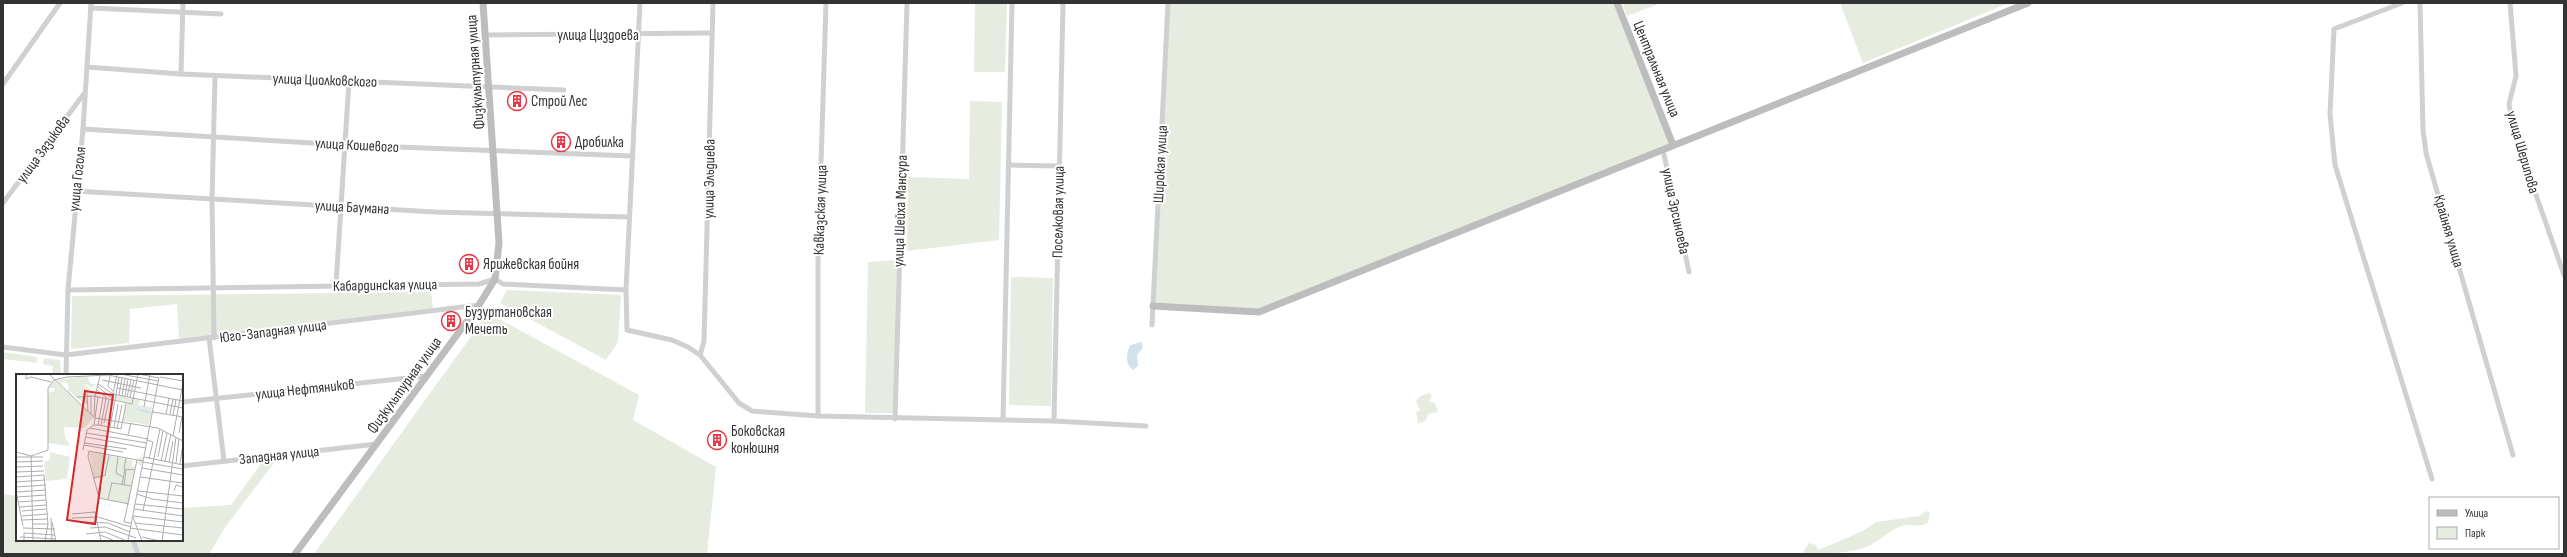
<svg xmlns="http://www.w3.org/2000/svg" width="2567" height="557" viewBox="0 0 2567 557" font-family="'Sofia Sans Condensed',sans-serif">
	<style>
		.green { fill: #e6ecdf }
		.water { fill: #cfe2ee }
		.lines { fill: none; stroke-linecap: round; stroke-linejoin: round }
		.street { stroke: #d0d0d0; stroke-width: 5 }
		.secondary { stroke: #bdbdbd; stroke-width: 7 }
		.labels { text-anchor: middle; stroke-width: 4; stroke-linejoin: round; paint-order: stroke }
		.street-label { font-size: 15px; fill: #333; stroke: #fff }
		.poi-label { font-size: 15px; fill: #333; stroke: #fff; text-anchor: start }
		.inset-river { fill: none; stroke: #cfe2ee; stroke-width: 2 }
		.inset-road { fill: none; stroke: #adadad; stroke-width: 1 }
		.view { fill: #d62828; fill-opacity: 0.15; stroke: #d62828; stroke-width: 2 }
		.inset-edge { fill: none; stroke: #333; stroke-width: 2 }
	</style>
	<rect width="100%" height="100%" fill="#fff"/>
	<g class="green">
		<polygon points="975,3 1007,3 1005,72 974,72"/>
		<polygon points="1168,3 1617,3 1673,145 1259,312 1153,306"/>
		<polygon points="1622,3 1661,3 1627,16"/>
		<polygon points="1840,3 2009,3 1863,63"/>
		<polygon points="970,101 1002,102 999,240 907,251 908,177 969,179"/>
		<polygon points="897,260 894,413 865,413 868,262"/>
		<polygon points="1011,277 1053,278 1051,406 1009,405"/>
		<polygon points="507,290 621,295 618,342 606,360 500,303"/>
		<polygon points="431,292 433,308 179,339 177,304 130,309 129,343 71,349 72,296"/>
		<polygon points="488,313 639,395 633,420 716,467 707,554 314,554"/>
		<polygon points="3,352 37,357 37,363 3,359"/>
		<polygon points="44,358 60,360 61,375 52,375 53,366 43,364"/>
		<polygon points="1429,393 1432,395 1429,401 1435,403 1438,412 1428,414 1426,420 1421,423 1418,423 1416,412 1420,410 1416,401 1420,396"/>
		<polygon points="277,459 226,526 209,554 3,554 3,494 17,496 17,540 182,540 182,508 231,505 263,461"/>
		<path d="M1926 511 1930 513 1928 523C1919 528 1911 523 1901 526 1889 530 1878 543 1866 547 1845 554 1825 554 1802 554L1809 543 1816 545 1818 550 1863 531 1876 522 1919 516Z"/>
	</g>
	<path class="water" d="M1142 342 1143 348 1137 355 1138 366 1133 370C1125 364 1126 354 1130 345Z"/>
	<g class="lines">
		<g class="street">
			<polyline points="2402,3 2334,29 2330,114 2335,165 2432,479"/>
			<polyline points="2420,3 2423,130 2426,153 2513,455"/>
			<polyline points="2510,3 2516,76 2509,104 2513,129 2564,275"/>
			<polyline points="91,8 221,14"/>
			<polyline points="485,35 711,33"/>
			<polyline points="87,67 181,74 564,90"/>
			<polyline points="181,74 183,3"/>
			<polyline points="3,84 60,3"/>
			<polyline points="83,129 345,145 632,156"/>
			<polyline points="1663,150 1689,272"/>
			<polyline points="1009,165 1059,166"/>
			<polyline points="75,191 435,212 629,217"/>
			<polyline points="3,203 83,95"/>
			<polyline points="336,285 349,81"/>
			<polyline points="68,290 479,284 495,279 503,284 626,290 640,3"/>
			<polyline points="626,290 627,330 672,340 688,347 700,355 739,403 752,411 818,416 1054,421 1146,426"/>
			<polyline points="1152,325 1168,3"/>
			<polyline points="209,338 224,461"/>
			<polyline points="214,338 212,200 215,76"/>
			<polyline points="3,347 66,355 479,305"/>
			<polyline points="700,355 704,341 713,3"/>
			<polyline points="66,375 68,290 83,129 91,3"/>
			<polyline points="182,402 427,376"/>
			<polyline points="818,416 818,261 826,3"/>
			<polyline points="895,419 907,3"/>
			<polyline points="1003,420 1012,3"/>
			<polyline points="1054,421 1063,3"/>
			<polyline points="182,466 377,444"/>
			<polyline points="133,540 138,554"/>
		</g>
		<g class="secondary">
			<polyline points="1617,3 1673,145"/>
			<polyline points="1153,306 1259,312 2028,3"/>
			<polyline points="295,554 479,305 495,279 499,243 483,3"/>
		</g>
	</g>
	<defs>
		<symbol id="building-ring" viewBox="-11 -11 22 22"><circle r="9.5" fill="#fff" stroke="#e63946" stroke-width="1.5"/><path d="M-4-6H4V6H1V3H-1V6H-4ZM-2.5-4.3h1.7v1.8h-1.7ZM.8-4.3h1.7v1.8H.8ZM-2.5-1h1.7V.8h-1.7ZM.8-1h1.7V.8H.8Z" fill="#e63946"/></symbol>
	</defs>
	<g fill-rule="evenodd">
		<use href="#building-ring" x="506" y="90" width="22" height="22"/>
		<use href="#building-ring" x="550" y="131" width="22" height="22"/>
		<use href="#building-ring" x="458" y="253" width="22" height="22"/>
		<use href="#building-ring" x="440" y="310" width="22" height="22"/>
		<use href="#building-ring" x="706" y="429" width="22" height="22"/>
	</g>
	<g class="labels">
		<g class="street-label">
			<text x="598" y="40">улица Циздоева</text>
			<text transform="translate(1657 69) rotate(68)" y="5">Центральная улица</text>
			<text transform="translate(475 72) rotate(-94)" y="5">Физкультурная улица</text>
			<text transform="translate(325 80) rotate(2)" y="5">улица Циолковского</text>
			<text transform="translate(357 145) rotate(3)" y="5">улица Кошевого</text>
			<text transform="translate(43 149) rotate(-54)" y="5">улица Зязикова</text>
			<text transform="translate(2523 152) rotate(74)" y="5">улица Шерипова</text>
			<text transform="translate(1160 164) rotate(-87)" y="5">Широкая улица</text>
			<text transform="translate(77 179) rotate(-84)" y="5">улица Гоголя</text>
			<text transform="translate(709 179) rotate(-89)" y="5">улица Эльдиева</text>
			<text transform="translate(352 207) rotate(3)" y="5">улица Баумана</text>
			<text transform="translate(820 210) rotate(-88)" y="5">Кавказская улица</text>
			<text transform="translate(900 211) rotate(-88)" y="5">улица Шейха Мансура</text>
			<text transform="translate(1676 211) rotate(78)" y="5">улица Эрсиноева</text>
			<text transform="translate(1058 212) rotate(-89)" y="5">Поселковая улица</text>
			<text transform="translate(2449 231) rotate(74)" y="5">Крайняя улица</text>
			<text transform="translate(385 285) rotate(-1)" y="5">Кабардинская улица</text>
			<text transform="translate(273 331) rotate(-7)" y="5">Юго-Западная улица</text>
			<text transform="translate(404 385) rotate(-54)" y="5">Физкультурная улица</text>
			<text transform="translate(305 389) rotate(-6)" y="5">улица Нефтяников</text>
			<text transform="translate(279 455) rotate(-6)" y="5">Западная улица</text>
		</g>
		<g class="poi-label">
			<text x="531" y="106">Строй Лес</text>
			<text x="575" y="147">Дробилка</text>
			<text x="483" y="269">Ярижевская бойня</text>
			<text x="465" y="317">Бузуртановская<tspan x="465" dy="17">Мечеть</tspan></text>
			<text x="731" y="436">Боковская<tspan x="731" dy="17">конюшня</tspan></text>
		</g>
	</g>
	<g transform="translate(16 374)">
		<rect width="167" height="167" fill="#fff"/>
		<path d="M71 2 74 9 81 11 76 12V14L70 10 69 12 73 14 72 20 78 22 70 23 72 32 51 16 53 13 49 7 45 10 41 6ZM38 6 78 43 68 54 48 53 49 63 54 72 32 69V19L39 17 38 14H33ZM100 21 124 26 122 31 136 33 133 51 107 47 110 30 115 29 99 26ZM73 77 123 88 122 84 127 83 125 92 118 87 116 89V92L119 93 113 130 83 124 81 114 87 113 85 103 78 104ZM34 78 54 83 51 105 30 107 28 88 34 86Z" fill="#e6ecdf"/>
		<path class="inset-river" d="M121 35 136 39"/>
		<path class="inset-road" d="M10 0V5L15 3 35 8M33 0 79 44 142 54 167 67M104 0 142 7M122 0 143 4M94 2 92 12 97 17M144 3 167 7M86 6 125 14M82 10 97 20 167 34M81 12 98 26M101 14 167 27M81 16 91 24M71 20 72 37M97 20 101 0M103 21 106 4M106 22 109 5M109 22 112 5M61 23 78 22 116 30 122 0M111 23 115 6M114 23 118 6M128 33 134 0M137 38 167 43M75 40V22M150 40 153 24M154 40 157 25M157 41 160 26M78 42 79 22 84 2M88 49 93 25M82 51 105 55 110 30M82 51H78L82 23M82 51 87 24M85 52 90 24M74 54 132 65M94 54 103 3M98 54 102 30M101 55 106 31M70 59 131 69M163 59 166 43M112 61 115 49M157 62 167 9M70 63 130 74M131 66 137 68 133 85M69 69 111 75M68 71 107 78M67 76 71 56 78 51M73 77 72 82 83 124 113 130M73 77 127 87M0 78 15 82 32 76V14L38 6 51 3 92 1 167 16M15 82 17 167M102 82 100 99 107 103M0 83H27M128 83 167 91M142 83 147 57M110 84 108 95 119 96M145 87 151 59M149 87 155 60M0 88 27 87M127 88 167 95M153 88 157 67M160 89 163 65M164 90 167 69M0 93 27 92M126 94 167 101M89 101 93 81M0 103 28 101 32 150 29 167M124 103 167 109M78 104 90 101M0 108 29 106M0 109V98L28 97M96 109 116 112M106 110 109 95M108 111 110 96M0 113 30 111M0 117 7 152M122 117 167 122M158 117 160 111 167 113M0 118 30 116M121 120 136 125 167 129M1 123 30 121M92 126 96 108M2 128 30 126M119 130 167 135M4 133 30 131M118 135 167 142M6 137 30 135M127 137 144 55M56 140 79 138 85 167M6 142 31 140M117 142 167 148M117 143 126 167M35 144 36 167M56 144 82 143 115 153M6 146 32 145M36 148 40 167M65 148 92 149 114 158M115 149 108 148 121 86M119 149 167 154M16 150H32M7 154 39 155M74 154 89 153 120 164M114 154 167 161M70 160 89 158 111 167M84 161 99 167M4 163 40 165M126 163 144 167M8 167V159L39 161M112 167 143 3M146 167 160 63"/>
		<path class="view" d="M69 17 97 21 79 150 51 146Z"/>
		<rect width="167" height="167" class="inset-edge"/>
	</g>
	<rect width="2567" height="557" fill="none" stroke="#333333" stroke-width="8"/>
	<rect x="2429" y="497" width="130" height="52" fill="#ffffff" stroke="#adadad"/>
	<rect x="2437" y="510" width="20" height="6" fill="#bdbdbd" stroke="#adadad"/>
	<text x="2465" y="517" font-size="12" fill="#333333">Улица</text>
	<rect x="2437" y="527" width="20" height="12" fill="#e6ecdf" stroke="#adadad"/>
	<text x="2465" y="537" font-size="12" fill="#333333">Парк</text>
</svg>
